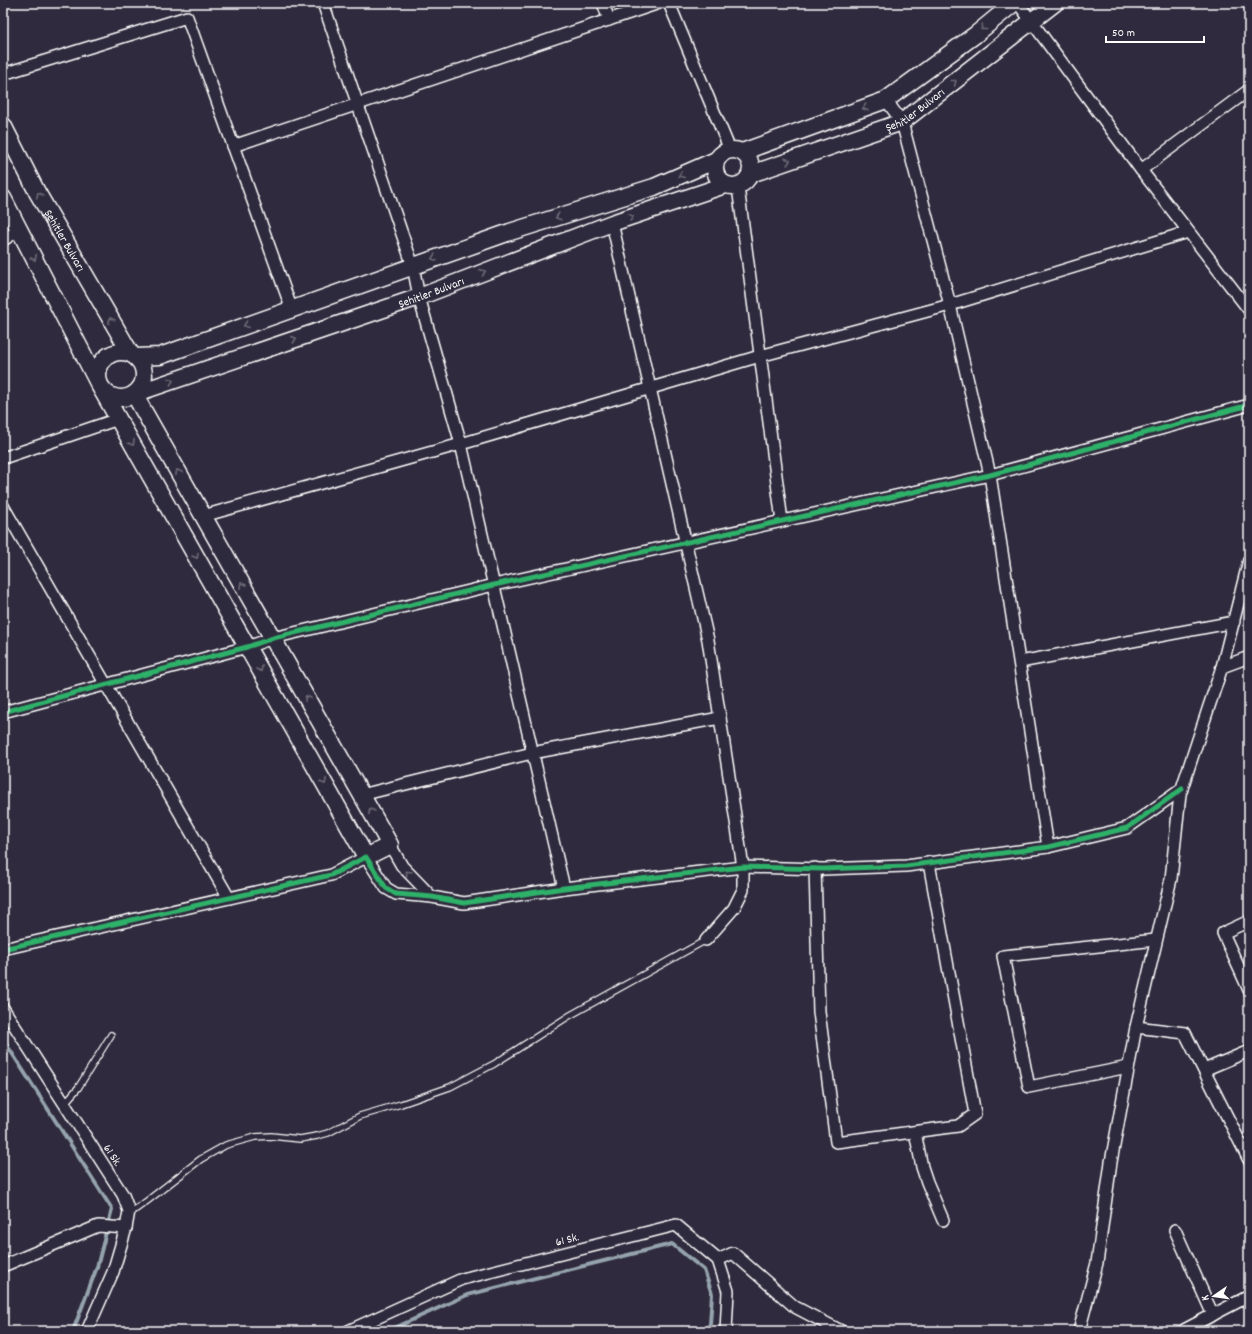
<svg xmlns="http://www.w3.org/2000/svg" width="1252" height="1334" viewBox="0 0 1252 1334" font-family="Dekko,sans-serif">
	<style>
		.lines { fill: none; stroke-linecap: round; stroke-linejoin: round }
		.stream { stroke: #95a4ae; stroke-width: 4 }
		.lane-casing { stroke: #fff; stroke-width: 8 }
		.street-casing { stroke: #fff; stroke-width: 14 }
		.secondary-casing { stroke: #fff; stroke-width: 19 }
		.lane { stroke: #2f2a3d; stroke-width: 5.5 }
		.street { stroke: #2f2a3d; stroke-width: 11 }
		.secondary { stroke: #2f2a3d; stroke-width: 16 }
		.cycleway-casing { stroke: #2f2a3d; stroke-width: 8 }
		.cycleway { stroke: #2db169; stroke-width: 5 }
		.oneway { stroke: #6d6a77 }
		.labels { text-anchor: middle; stroke-width: 3; stroke-linejoin: round; paint-order: stroke }
		.street-label { font-size: 12px; fill: #fff; stroke: #2f2a3d }
	</style>
	<rect width="100%" height="100%" fill="#2f2a3d"/>
	<filter id="ink" filterUnits="userSpaceOnUse"><feTurbulence type="fractalNoise" baseFrequency=".025" numOctaves="2"/><feDisplacementMap in="SourceGraphic" scale="8" xChannelSelector="R" yChannelSelector="G"/><feConvolveMatrix kernelMatrix="1 2 1 2 8 2 1 2 1" color-interpolation-filters="sRGB"/></filter>
	<g filter="url(#ink)">
		<g class="lines">
			<g class="stream">
				<polyline points="3,1039 112,1209 97,1267 73,1331"/>
				<polyline points="388,1331 467,1295 672,1244 704,1270 712,1294 710,1324 706,1331"/>
			</g>
			<defs>
				<g id="lane">
					<polyline points="64,1104 78,1088 111,1035"/>
					<polyline points="129,1211 136,1209 147,1201 201,1159 226,1145 255,1137 271,1136 300,1139 317,1136 328,1133 360,1116 401,1104 450,1087 494,1064 569,1016 706,940"/>
				</g>
				<g id="street">
					<polyline points="323,3 413,266 419,297 461,444 564,888"/>
					<polyline points="603,3 609,20"/>
					<polyline points="669,3 730,150"/>
					<polyline points="1018,3 1141,170 1249,310"/>
					<polyline points="3,74 187,17 292,310"/>
					<polyline points="886,100 902,122 950,305 990,475 1048,847"/>
					<polyline points="233,146 659,3"/>
					<polyline points="1141,170 1249,90"/>
					<polyline points="738,187 782,521"/>
					<polyline points="612,223 708,640 743,867 743,890 734,908 706,940"/>
					<polyline points="3,240 19,230"/>
					<polyline points="3,458 118,419"/>
					<polyline points="3,506 229,898"/>
					<polyline points="203,516 461,444 760,356 950,305 1188,232"/>
					<polyline points="1020,662 1234,622"/>
					<polyline points="1222,667 1249,657"/>
					<polyline points="3,712 247,647 273,638 494,585 990,475 1249,405"/>
					<polyline points="361,795 532,753 720,718"/>
					<polyline points="390,845 402,866 432,897"/>
					<polyline points="815,868 819,1012 836,1142 958,1126 975,1114 929,863"/>
					<polyline points="1249,921 1223,933 1249,990"/>
					<polyline points="3,949 331,875 366,857 386,888 396,894 432,897 464,903 564,888 743,867 823,869 906,866 1048,847 1127,828 1182,789"/>
					<polyline points="3,1008 123,1195 129,1211 126,1228 113,1272 87,1331"/>
					<polyline points="1136,1027 1185,1033 1249,1160"/>
					<polyline points="1128,1067 1029,1087 1003,956 1156,940"/>
					<polyline points="1204,1070 1249,1051"/>
					<polyline points="915,1132 922,1167 927,1182 943,1220"/>
					<polyline points="1175,1230 1213,1315"/>
					<polyline points="718,1260 733,1253 795,1307 841,1331"/>
					<polyline points="3,1266 98,1226 126,1228"/>
					<polyline points="348,1331 462,1279 676,1225 718,1260 728,1291 726,1331"/>
					<polyline points="1079,1331 1097,1263 1111,1162 1136,1027 1171,879 1180,794 1222,667 1249,560"/>
					<polyline points="1182,1331 1249,1296"/>
				</g>
				<g id="secondary">
					<path id="s1" d="M3 125 37 192 131 354"/>
					<circle cx="733" cy="168" r="18"/>
					<polyline points="742,152 886,100 975,35 1014,3"/>
					<path id="s2" d="M751 174 902 122 1055 3"/>
					<path id="s3" d="M3 198 99 385 366 857 390 845 134 394 419 297 612 223 725 185"/>
					<circle cx="121" cy="375" r="23"/>
					<polyline points="136,357 160,356 510,232 654,187 716,160"/>
				</g>
			</defs>
			<use href="#lane" class="lane-casing"/>
			<use href="#street" class="street-casing"/>
			<use href="#secondary" class="secondary-casing"/>
			<use href="#lane" class="lane"/>
			<use href="#street" class="street"/>
			<use href="#secondary" class="secondary"/>
			<defs>
				<g id="cycleway">
					<polyline points="3,712 247,647 273,638 494,585 990,475 1249,405"/>
					<polyline points="3,949 331,875 366,857 386,888 396,894 432,897 464,903 564,888 743,867 823,869 906,866 1048,847 1127,828 1182,789"/>
				</g>
			</defs>
			<use href="#cycleway" class="cycleway-casing"/>
			<use href="#cycleway" class="cycleway"/>
		</g>
		<defs><path id="oneway-chevron" d="M-2-3.5L2.5 0L-2 3.5" fill="none" stroke-width="1.6" stroke-linecap="round" stroke-linejoin="round"/></defs>
		<g class="oneway">
			<use href="#oneway-chevron" transform="translate(983 28) rotate(141)"/>
			<use href="#oneway-chevron" transform="translate(954 82) rotate(-38)"/>
			<use href="#oneway-chevron" transform="translate(865 108) rotate(160)"/>
			<use href="#oneway-chevron" transform="translate(788 161) rotate(-19)"/>
			<use href="#oneway-chevron" transform="translate(681 175) rotate(157)"/>
			<use href="#oneway-chevron" transform="translate(39 195) rotate(-119)"/>
			<use href="#oneway-chevron" transform="translate(558 217) rotate(163)"/>
			<use href="#oneway-chevron" transform="translate(631 217) rotate(-19)"/>
			<use href="#oneway-chevron" transform="translate(34 258) rotate(63)"/>
			<use href="#oneway-chevron" transform="translate(434 258) rotate(161)"/>
			<use href="#oneway-chevron" transform="translate(483 272) rotate(-21)"/>
			<use href="#oneway-chevron" transform="translate(111 320) rotate(-120)"/>
			<use href="#oneway-chevron" transform="translate(246 325) rotate(160)"/>
			<use href="#oneway-chevron" transform="translate(294 339) rotate(-19)"/>
			<use href="#oneway-chevron" transform="translate(171 381) rotate(-19)"/>
			<use href="#oneway-chevron" transform="translate(132 443) rotate(60)"/>
			<use href="#oneway-chevron" transform="translate(178 472) rotate(-119)"/>
			<use href="#oneway-chevron" transform="translate(196 556) rotate(60)"/>
			<use href="#oneway-chevron" transform="translate(242 585) rotate(-120)"/>
			<use href="#oneway-chevron" transform="translate(260 669) rotate(61)"/>
			<use href="#oneway-chevron" transform="translate(307 698) rotate(-120)"/>
			<use href="#oneway-chevron" transform="translate(324 782) rotate(61)"/>
			<use href="#oneway-chevron" transform="translate(371 811) rotate(-120)"/>
			<use href="#oneway-chevron" transform="translate(408 873) rotate(-134)"/>
		</g>
	</g>
	<g class="labels">
		<g class="street-label">
			<text dy="4" stroke="none"><textPath href="#s2" startOffset="177">Şehitler Bulvarı</textPath></text>
			<text dy="4" stroke="none"><textPath href="#s1" startOffset="131">Şehitler Bulvarı</textPath></text>
			<text dy="4" stroke="none"><textPath href="#s3" startOffset="1612">Şehitler Bulvarı</textPath></text>
			<text transform="translate(113 1155) rotate(57)" y="4">61 Sk.</text>
			<text transform="translate(567 1239) rotate(-14)" y="4">61 Sk.</text>
		</g>
	</g>
	<rect width="1252" height="1334" fill="none" stroke="#2f2a3d" stroke-width="16"/>
	<rect x="8" y="8" width="1236" height="1318" fill="none" stroke="#fff" stroke-width="1.5" filter="url(#ink)"/>
	<g transform="translate(1214 1296) rotate(257)" stroke="#2f2a3d" stroke-width="3" paint-order="stroke">
	<path d="M0-3L7 15L0 10L-7 15Z" fill="#ffffff"/>
	<text y="-6" font-size="11" font-weight="bold" text-anchor="middle" fill="#ffffff">K</text>
	</g>
	<path d="M1106 36v6h98v-6" fill="none" stroke="#ffffff" stroke-width="2"/>
	<text x="1112" y="36" font-size="12" fill="#ffffff" stroke="#2f2a3d" stroke-width="3" paint-order="stroke">50 m</text>
</svg>
